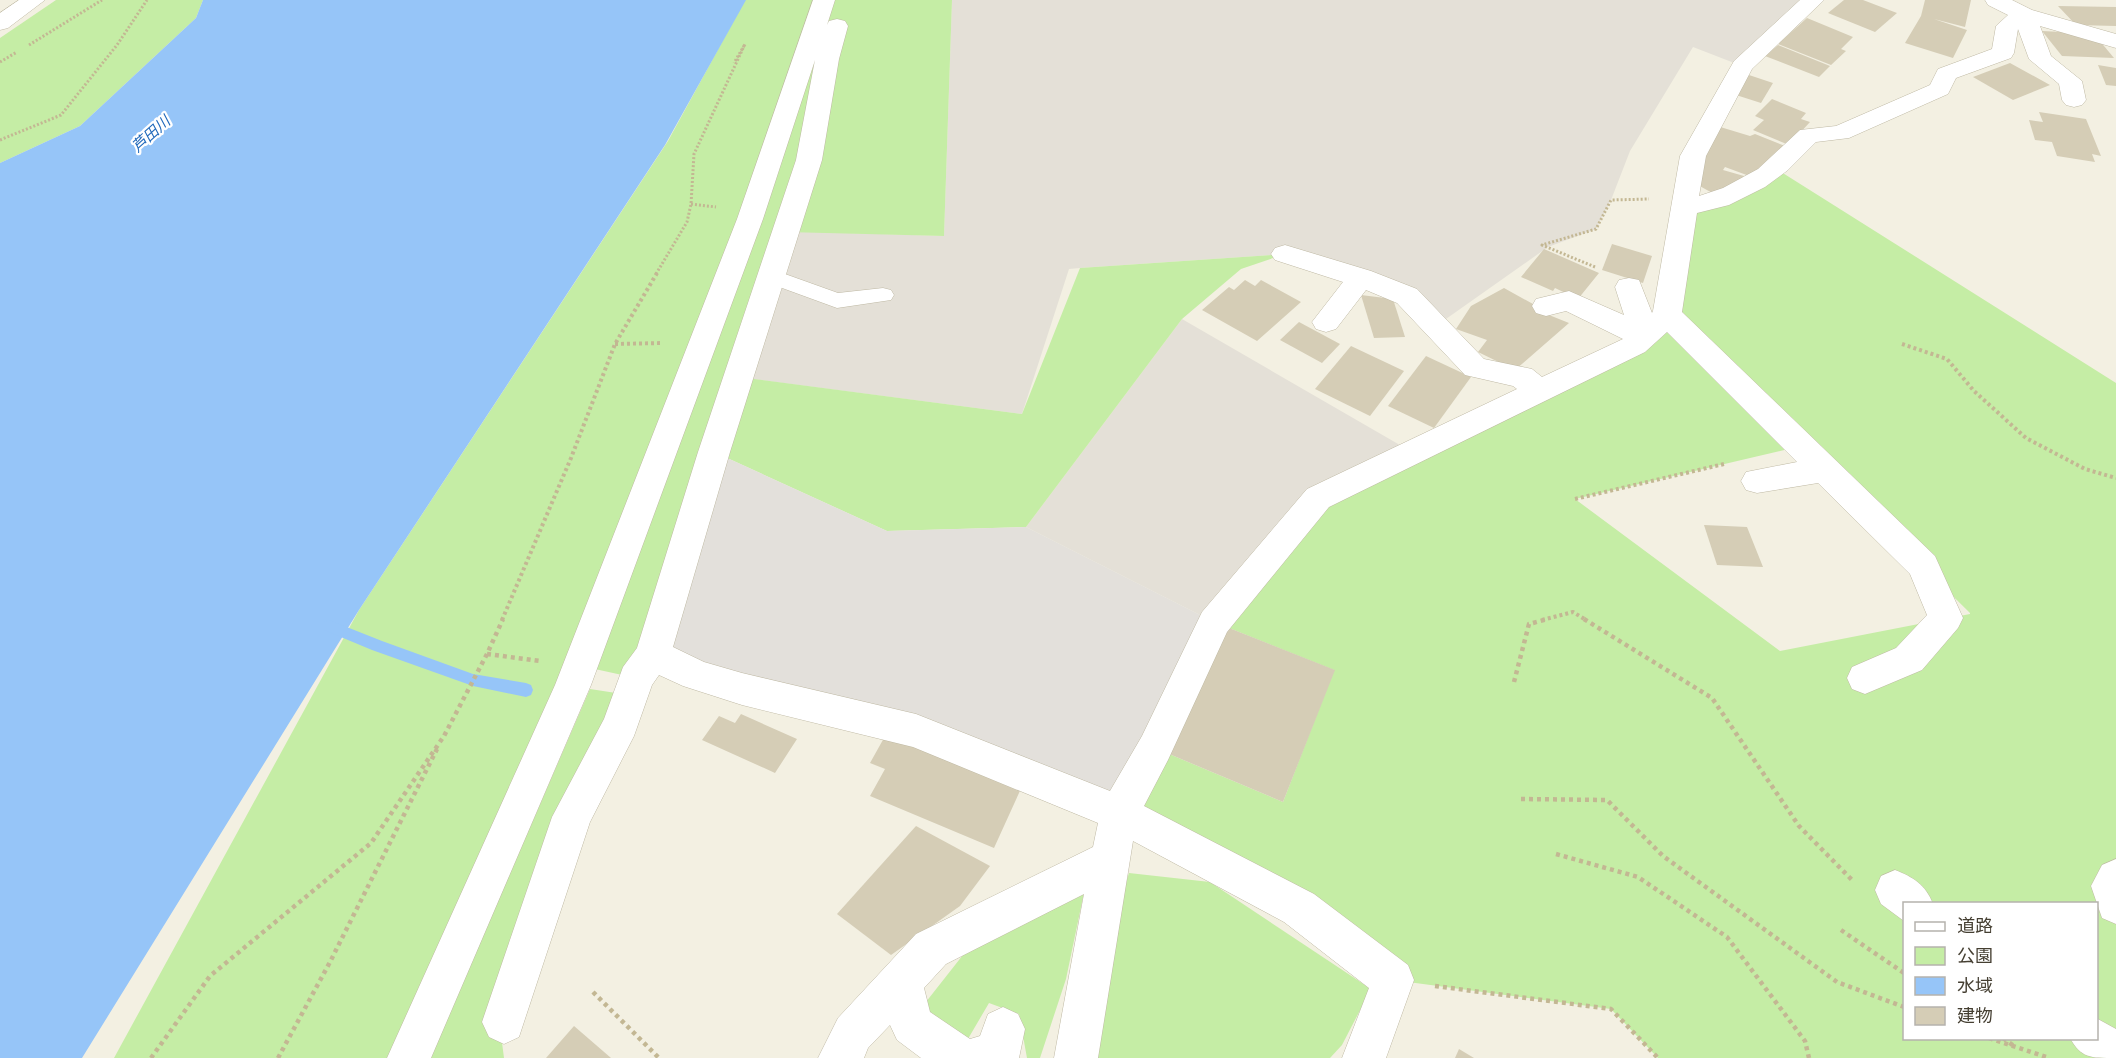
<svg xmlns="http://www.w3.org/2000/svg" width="2116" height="1058" viewBox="0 0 2116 1058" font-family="'Work Sans','Noto Sans JP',sans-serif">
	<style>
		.industrial { fill: #e4e0d7 }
		.green { fill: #c5eda5; fill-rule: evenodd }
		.parking { fill: #e3e0db }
		.water { fill: #96c5f8 }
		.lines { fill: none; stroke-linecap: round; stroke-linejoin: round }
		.stream { fill: #96c5f8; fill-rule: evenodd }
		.building { fill: #d5cdb6 }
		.lane-casing { stroke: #bfb9a4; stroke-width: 1 }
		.street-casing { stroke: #bfb9a4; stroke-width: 1 }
		.path-far2 { stroke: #c3b793; stroke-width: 3; stroke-dasharray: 2 2; stroke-linecap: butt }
		.path-far1 { stroke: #c3b793; stroke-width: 4; stroke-dasharray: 3 3; stroke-linecap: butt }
		.path { stroke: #c3b793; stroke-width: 4.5; stroke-dasharray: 4 4; stroke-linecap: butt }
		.lane { fill: #fff; fill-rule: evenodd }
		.street { fill: #fff; fill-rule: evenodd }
		.labels { text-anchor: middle; stroke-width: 4.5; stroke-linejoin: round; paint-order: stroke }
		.far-water-label { font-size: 15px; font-style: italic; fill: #2069bb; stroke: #fff }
	</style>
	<rect width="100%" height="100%" fill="#f3f0e2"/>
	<g class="industrial">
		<polygon points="952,0 1807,0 1742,66 1693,47 1630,151 1611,200 1596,229 1548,247 1436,326 1407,296 1285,254 1080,268 1069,269 1022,414 738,377 786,231 944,236"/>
		<polygon points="1182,319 1412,452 1214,622 1026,527"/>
	</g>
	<g class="green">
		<polygon points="56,0 203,0 196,18 80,126 0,163 0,38"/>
		<polygon points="745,0 952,0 944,236 786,232 739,377 1022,414 1080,268 1285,254 1241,269 1182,319 1026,527 887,531 714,452 636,678 581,666 409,1058 114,1058 359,610 668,141"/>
		<path d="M1775 168 2116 383V1058H1658L1611 1009 1393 980 1119 813 1155 748 1283 802 1334 670 1214 622 1318 498 1541 391 1667 315 1682 220ZM1801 446 1970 613V614L1780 651 1575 499ZM1904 904H2096V1038H1904Z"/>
		<polygon points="590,689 616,693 496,996 504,1058 430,1058"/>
		<polygon points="1129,873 1210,882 1371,989 1342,1045 1330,1058 1095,1058 1115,916"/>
		<polygon points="1086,883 1066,979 1040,1058 1027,1058 1019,1014 989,1003 965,1044 922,1007 970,946"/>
	</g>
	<polygon class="parking" points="714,452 887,531 1026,527 1214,622 1119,813 653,655"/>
	<polygon class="water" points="203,0 746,0 665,145 359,610 82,1058 0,1058 0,163 80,126 196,18"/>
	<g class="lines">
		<polygon class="stream" points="329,620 382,641 473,674 526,683 531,685 533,690 531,695 526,697 473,686 372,650 324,630 322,626 324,622"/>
	</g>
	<g class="building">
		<polygon points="1844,0 1863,0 1897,13 1875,32 1828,13"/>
		<polygon points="1925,0 1971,0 1965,27 1934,19 1967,30 1953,58 1905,43 1921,16"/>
		<polygon points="2058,6 2116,7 2116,26 2076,25"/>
		<polygon points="1807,18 1853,37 1841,49 1846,51 1831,65 1778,44"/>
		<polygon points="2042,31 2081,33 2099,40 2114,58 2062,56"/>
		<polygon points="1778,45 1830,66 1819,77 1765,56"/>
		<polygon points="2010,63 2050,85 2013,100 1973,77"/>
		<polygon points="2098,65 2116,68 2116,86 2106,85"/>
		<polygon points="1749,75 1773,83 1761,103 1736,95"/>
		<polygon points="1772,99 1806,113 1801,119 1810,122 1789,145 1753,130 1764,120 1755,116"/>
		<polygon points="2039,112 2086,119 2101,156 2092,154 2095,162 2057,156 2052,142 2035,140 2029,120 2043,122"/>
		<polygon points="1717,126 1750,136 1755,134 1785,146 1752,177 1725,167 1723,170 1744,176 1736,187 1716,195 1696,184 1696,161"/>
		<polygon points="1612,244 1652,256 1643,283 1602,270"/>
		<polygon points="1544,249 1599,273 1578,299 1555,288 1553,291 1521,277"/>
		<polygon points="1245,280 1255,286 1261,280 1301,302 1257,341 1202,310 1229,287 1234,290"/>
		<polygon points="1504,288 1542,309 1539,311 1569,323 1515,370 1478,352 1487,340 1456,329 1471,306"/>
		<polygon points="1361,295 1393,299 1405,337 1374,338"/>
		<polygon points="1299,322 1340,344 1322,363 1280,340"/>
		<polygon points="1351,346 1404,371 1370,416 1315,389"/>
		<polygon points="1426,356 1471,377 1434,428 1388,406"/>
		<polygon points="1704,525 1747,527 1763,567 1717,565"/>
		<polygon points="1214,622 1335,670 1283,802 1155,748"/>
		<polygon points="741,714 797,739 775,773 702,740 719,716 735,723"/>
		<polygon points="889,729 1024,782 994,848 870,796 885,769 870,763"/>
		<polygon points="916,826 990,866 960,906 891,955 837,914"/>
		<polygon points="574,1026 611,1058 546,1058"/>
		<polygon points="1459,1049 1474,1058 1455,1058"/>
	</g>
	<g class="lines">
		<defs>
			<polygon id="lane" points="771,269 838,293 883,288 891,290 894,295 891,300 837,308 763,281 760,276 763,271"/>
			<g id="street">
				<polygon points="19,0 45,0 8,28 0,30 0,13"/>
				<polygon points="813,0 835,0 827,25 829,21 837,19 845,21 848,26 839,59 822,160 730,452 673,647 704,662 742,673 916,714 1110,791 1142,736 1202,612 1307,489 1517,389 1513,386 1465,375 1397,303 1366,290 1336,329 1326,332 1316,329 1312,322 1343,282 1275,260 1271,254 1275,248 1285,245 1295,248 1371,271 1417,289 1484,359 1532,369 1542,377 1623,339 1566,311 1546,316 1536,313 1532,306 1536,299 1569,291 1624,315 1615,287 1619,280 1629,278 1639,280 1652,313 1653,311 1680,156 1734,61 1800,0 1824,0 1752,69 1706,156 1699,196 1723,188 1758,169 1800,130 1836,126 1930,85 1938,69 1992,49 1996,26 2008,15 1988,5 1985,0 2012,0 2032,10 2116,34 2116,48 2040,26 2051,56 2082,81 2086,100 2082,105 2074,107 2066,105 2062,100 2059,84 2029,59 2018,29 2014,53 2011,58 1956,78 1948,94 1849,138 1816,142 1788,170 1765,187 1729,205 1697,213 1682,312 1935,556 1963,618 1958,628 1922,670 1865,694 1852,689 1847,678 1852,667 1896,648 1927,615 1910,574 1818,483 1757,493 1746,490 1741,481 1746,472 1797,462 1667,332 1645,352 1329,507 1227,632 1168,760 1144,806 1314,894 1408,965 1414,980 1386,1058 1342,1058 1369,988 1284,922 1133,841 1098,1058 1054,1058 1084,894 946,964 924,988 930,1012 970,1039 980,1036 988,1014 1003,1007 1018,1014 1025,1029 1019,1058 921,1058 897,1040 890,1025 868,1048 864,1058 818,1058 838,1018 916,934 1093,847 1098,823 913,747 742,705 683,686 659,675 652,685 634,736 590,822 519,1037 504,1044 489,1037 482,1022 552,817 604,719 623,667 637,648 698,452 796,160 815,60 763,219 591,685 431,1058 387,1058 555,685 737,219"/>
				<polygon points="2116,859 2116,924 2102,918 2091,886 2102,865"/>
				<path d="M1895 870C1913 877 1926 885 1933 904H1904V921L1881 904 1875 890 1881 876Z"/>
				<path d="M2096 1018 2116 1029V1058C2090 1058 2081 1058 2070 1038H2096Z"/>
			</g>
		</defs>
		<use href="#lane" class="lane-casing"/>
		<use href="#street" class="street-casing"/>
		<g class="path-far2">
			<polyline points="29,45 102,0"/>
			<polyline points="0,62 17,52"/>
			<polyline points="0,140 61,115 117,45 147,0"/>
			<polyline points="691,204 716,207"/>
			<polyline points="1595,267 1542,245 1596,229 1611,200 1649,199"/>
			<polyline points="656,274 687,222 691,204 694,154 745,44 734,63"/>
		</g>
		<g class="path-far1">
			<polyline points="615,344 663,343"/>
			<polyline points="1902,344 1947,359 1974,391 2026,438 2085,469 2116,478"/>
			<polyline points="1575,499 1724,464"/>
			<polyline points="502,620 571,458 615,344 657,273"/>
			<polyline points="1542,620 1573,612 1586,620"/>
		</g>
		<g class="path">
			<polyline points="1584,619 1712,698 1799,826 1853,881"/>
			<polyline points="487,654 540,661"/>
			<polyline points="1514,682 1529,624 1548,619"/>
			<polyline points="1521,799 1607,800 1663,856 1837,982 1904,1007"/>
			<polyline points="1556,854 1638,877 1727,937 1805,1041 1809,1058"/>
			<polyline points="1841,930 1904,973"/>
			<polyline points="1435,986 1611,1009 1658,1058"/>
			<polyline points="593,992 659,1058"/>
			<polyline points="1989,1038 2049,1058"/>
			<polyline points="2003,1038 2014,1046"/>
			<polyline points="151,1058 210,976 371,843 444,736 487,654 503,619"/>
			<polyline points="278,1058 330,962 437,749"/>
		</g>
		<use href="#lane" class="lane"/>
		<use href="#street" class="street"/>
	</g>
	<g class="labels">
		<g class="far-water-label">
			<text transform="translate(151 134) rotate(-42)" y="5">芦田川</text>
		</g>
	</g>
	<rect x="1903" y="902" width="195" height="138" fill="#ffffff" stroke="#b5b2ad" stroke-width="1.5"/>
	<rect x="1915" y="922" width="30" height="9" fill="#ffffff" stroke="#b5b2ad" stroke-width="1.5"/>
	<text x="1957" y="932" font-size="18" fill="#453f32">道路</text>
	<rect x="1915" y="947" width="30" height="18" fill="#c5eda5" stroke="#b5b2ad" stroke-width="1.5"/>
	<text x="1957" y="962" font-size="18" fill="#453f32">公園</text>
	<rect x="1915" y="977" width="30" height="18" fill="#96c5f8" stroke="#b5b2ad" stroke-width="1.5"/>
	<text x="1957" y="992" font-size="18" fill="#453f32">水域</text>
	<rect x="1915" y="1007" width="30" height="18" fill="#d5cdb6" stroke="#b5b2ad" stroke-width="1.5"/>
	<text x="1957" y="1022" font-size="18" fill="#453f32">建物</text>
</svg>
